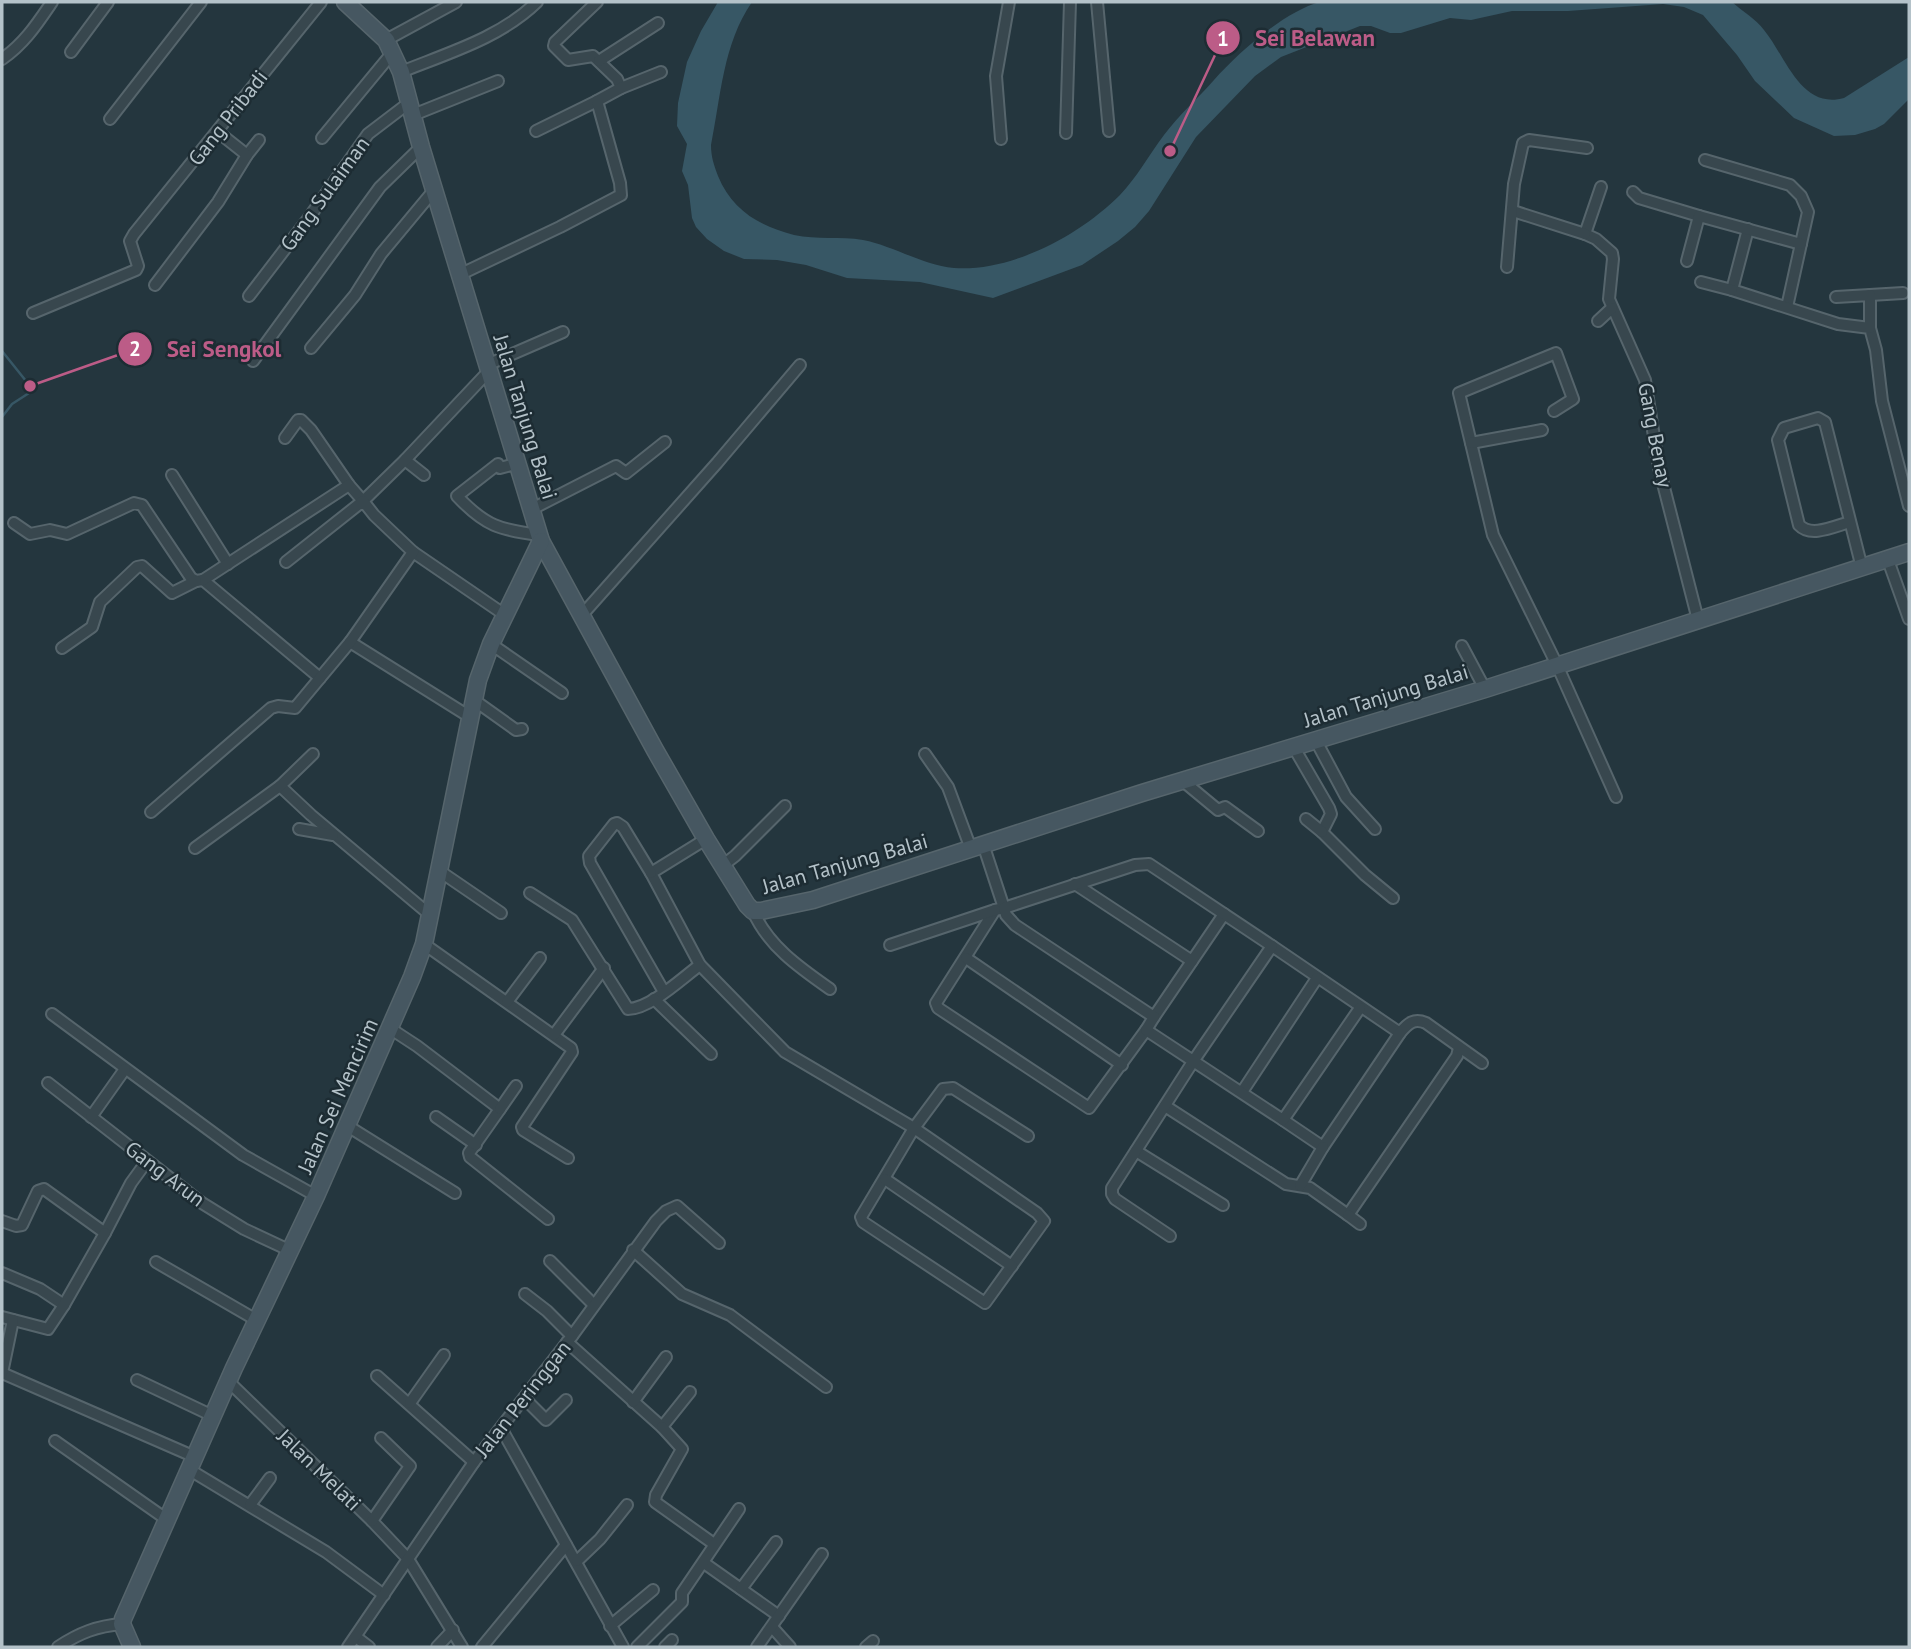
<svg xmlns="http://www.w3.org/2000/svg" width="1911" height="1649" viewBox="0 0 1911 1649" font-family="'PT Sans',sans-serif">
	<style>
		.water { fill: #375765 }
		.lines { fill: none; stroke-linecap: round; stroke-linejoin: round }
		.stream { stroke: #375765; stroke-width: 2.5 }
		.street-casing { stroke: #56656c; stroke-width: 14 }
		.secondary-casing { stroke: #56656c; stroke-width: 19 }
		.street { stroke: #38474e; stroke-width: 10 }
		.secondary { stroke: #465761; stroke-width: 16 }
		.labels { text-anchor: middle; stroke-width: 5; stroke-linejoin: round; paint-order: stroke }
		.street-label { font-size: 21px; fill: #b4c2c9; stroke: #1d2c33 }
		.leader { fill: none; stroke: #bc5c87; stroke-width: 2.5 }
		.callout-dot { fill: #bc5c87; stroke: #1d2c33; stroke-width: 2.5 }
		.mark-label { font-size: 21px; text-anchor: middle; font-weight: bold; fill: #fff }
		.callout-label { font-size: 23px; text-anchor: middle; font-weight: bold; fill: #bc5c87; stroke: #1d2c33; stroke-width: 5; stroke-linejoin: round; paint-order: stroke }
	</style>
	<rect width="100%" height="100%" fill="#24363e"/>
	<path class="water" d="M718 2H752C723 44 721 96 711 145 711 157 714 165 718 176 732 210 759 226 794 235 817 240 840 236 863 240 894 246 922 265 954 268 1012 272 1080 235 1120 195 1137 177 1149 155 1164 135 1179 115 1198 98 1214 80 1238 53 1285 11 1320 2H1732C1742 11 1756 19 1764 30 1786 57 1801 110 1844 98L1909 57V99L1884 124 1875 129 1855 135 1834 136 1794 118 1755 81 1737 55 1703 15 1684 7 1663 4 1568 11H1512L1471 20 1450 18 1401 33H1390L1371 26H1360L1281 57 1255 76 1196 137 1149 211 1135 227 1118 241 1082 265 993 298 920 282 847 278 806 265 777 260 744 259 724 251 707 239 696 227 692 218 688 185 682 171 687 144 677 126 678 103 687 62 701 31Z"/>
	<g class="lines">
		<polyline class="stream" points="2,351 30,386 29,393 12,404 2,417"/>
		<defs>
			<g id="street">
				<polyline points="597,2 555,42 554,46 568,60 593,56 617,79 621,88"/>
				<polyline points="1097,2 1109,131"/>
				<polyline points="386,40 456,2"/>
				<polyline points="71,52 108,2"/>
				<path d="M2 59C24 44 37 24 52 2"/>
				<polyline points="599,61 658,23"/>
				<path d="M401 72C448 53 500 38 537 2"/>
				<polyline points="413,115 498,81"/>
				<polyline points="110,119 201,2"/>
				<polyline points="536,131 597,101"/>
				<polyline points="1066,133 1070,2"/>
				<polyline points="322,138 393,52"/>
				<polyline points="1001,139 996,76 1009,2"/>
				<polyline points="247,155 259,140"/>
				<polyline points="1705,160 1790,185 1801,196 1808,212 1787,307"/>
				<polyline points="1601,187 1585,234 1596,239 1612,253 1613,259 1609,299 1645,380 1659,468 1698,620"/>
				<polyline points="1633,192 1639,198 1699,216"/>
				<polyline points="1513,211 1585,234"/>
				<polyline points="1748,229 1732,290 1838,324 1870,328 1876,350 1882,401 1909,506"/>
				<polyline points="1687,261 1699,216 1801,244"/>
				<polyline points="1507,267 1514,184 1523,143 1529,140 1587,148"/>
				<polyline points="461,274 560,227 621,195 620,183 597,101 621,88 661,72"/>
				<polyline points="1701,282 1732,290"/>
				<polyline points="155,285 218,202 247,155 218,132"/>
				<polyline points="1870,295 1903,293"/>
				<polyline points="249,296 308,219 368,134 410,102"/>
				<polyline points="1836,297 1870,295 1870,328"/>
				<polyline points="33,313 136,270 138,266 130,241 134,234 321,2"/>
				<polyline points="1598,321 1612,308"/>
				<polyline points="311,348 355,295 381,254 435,189"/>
				<polyline points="253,361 380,187 421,147"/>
				<polyline points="487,365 563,332"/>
				<polyline points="1554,411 1573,399 1556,353 1459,393 1493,535 1557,665 1616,797"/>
				<polyline points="285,438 298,420 301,420 311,430 349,485"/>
				<polyline points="1471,443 1542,430"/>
				<polyline points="405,460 424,475"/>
				<path d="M519 463 500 468 498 464 457 496C485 526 500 530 539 535"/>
				<polyline points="172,475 228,564"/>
				<polyline points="532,509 616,466 626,473 665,442"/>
				<path d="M1850 522C1835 526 1811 538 1799 525L1778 440 1784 428 1818 418 1825 422 1862 568"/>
				<polyline points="14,523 30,534 50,530 67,534 134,503 142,505 191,578 196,581 203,580 320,678"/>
				<polyline points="413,552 505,615"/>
				<polyline points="1888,560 1909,619"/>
				<polyline points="203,580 349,485 363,501 405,460 488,372"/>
				<polyline points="582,615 717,463 800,365"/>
				<polyline points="350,642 470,717"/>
				<polyline points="491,644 562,693"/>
				<polyline points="1462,646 1485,689"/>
				<polyline points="62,648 92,627 100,602 137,567 142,566 172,593 196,581"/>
				<polyline points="474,700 516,730 522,729"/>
				<polyline points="1315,739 1346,797 1375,829"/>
				<polyline points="1293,746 1329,808 1331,814 1322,832 1365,875 1393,898"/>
				<polyline points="925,754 948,787 971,849"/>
				<polyline points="1183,781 1218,810 1225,807 1258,831"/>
				<polyline points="280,786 311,815 429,914"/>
				<polyline points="151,812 271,708 278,706 295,708 350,642 413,552 374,515 363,501 286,562"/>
				<polyline points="1306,819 1322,832"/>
				<polyline points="299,829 333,835"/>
				<polyline points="706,839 651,873 700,965 785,1052 914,1128 1037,1213 1044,1221 985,1303 863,1222 861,1217 914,1128 943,1089 953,1088 1028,1136"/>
				<polyline points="983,844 1004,908 995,910 936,1003 938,1008 1089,1108 1146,1030"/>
				<polyline points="195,848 280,786 313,754"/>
				<polyline points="722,866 735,856 785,806"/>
				<polyline points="438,870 501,913"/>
				<polyline points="651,873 623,827 617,823 614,824 589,856 590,863 664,992"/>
				<polyline points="1075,884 1192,961"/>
				<path d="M530 893 572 920 628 1009C650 1009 682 978 700 965"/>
				<path d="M753 911C768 946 800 968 830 989"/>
				<polyline points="424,944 571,1048 572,1052 522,1127 523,1130 568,1158"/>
				<polyline points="890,945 995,910"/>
				<polyline points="1272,946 1400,1033"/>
				<polyline points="966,958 1122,1065"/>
				<polyline points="654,999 711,1054"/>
				<polyline points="507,1002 540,958"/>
				<polyline points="52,1014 243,1155 316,1196"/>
				<polyline points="1154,1017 1224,914"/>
				<polyline points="391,1029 417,1046 500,1109 469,1153 470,1157 548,1219"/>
				<polyline points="554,1035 604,968"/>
				<polyline points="48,1083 202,1203 244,1229 291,1251"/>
				<polyline points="1242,1092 1317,978"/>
				<polyline points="1165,1106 1286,1184 1310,1188 1348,1215 1457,1056 1459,1048"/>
				<polyline points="500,1109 516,1086"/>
				<polyline points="91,1117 125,1069"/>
				<polyline points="436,1117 476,1145"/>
				<path d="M1283 1120 1323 1147 1400 1033C1408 1023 1414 1018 1426 1023L1482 1063"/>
				<polyline points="346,1125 455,1193"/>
				<polyline points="1136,1151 1223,1205"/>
				<polyline points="885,1179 1012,1266"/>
				<polyline points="1300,1186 1323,1147"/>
				<polyline points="1348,1215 1360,1224"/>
				<polyline points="2,1221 16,1226 22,1225 38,1191 44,1189 105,1233 131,1183 147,1161"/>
				<polyline points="1170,1236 1115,1199 1112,1194 1112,1188 1194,1060 1272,946 1149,864 1135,865 1004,908 1006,915 1015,925 1154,1017 1146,1030 1283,1120 1360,1008"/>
				<polyline points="633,1250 682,1294 730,1315 826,1387"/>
				<polyline points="550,1261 594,1305"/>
				<polyline points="156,1262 258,1321"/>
				<polyline points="2,1273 40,1289 64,1305"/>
				<polyline points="525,1294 547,1311 572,1336"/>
				<polyline points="2,1317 48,1329 64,1305 105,1233"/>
				<polyline points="567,1342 662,1427 690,1392"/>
				<polyline points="2,1373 195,1457"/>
				<polyline points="2,1373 13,1320"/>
				<polyline points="377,1376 474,1462"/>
				<polyline points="137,1380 213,1416"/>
				<polyline points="229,1382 372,1521 408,1559 462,1647"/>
				<polyline points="524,1398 546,1420 566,1400"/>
				<polyline points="633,1402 666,1357"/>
				<polyline points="410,1403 444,1355"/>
				<polyline points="662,1427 682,1449 656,1495 655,1502 714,1544"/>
				<polyline points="501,1428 623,1647"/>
				<polyline points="55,1441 166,1519"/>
				<polyline points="190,1470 326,1552 384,1595"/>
				<polyline points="250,1505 270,1478"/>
				<polyline points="372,1521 410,1466 381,1438"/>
				<polyline points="577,1561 600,1539 627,1505"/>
				<polyline points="704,1563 779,1616"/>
				<polyline points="741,1589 776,1542"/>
				<polyline points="610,1626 653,1590"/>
				<polyline points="772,1627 790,1647"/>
				<polyline points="356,1637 369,1647"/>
				<path d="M58 1647C79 1633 97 1626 122 1624"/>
				<polyline points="348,1647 474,1462 572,1336 656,1221 666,1211 677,1206 719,1243"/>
				<polyline points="437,1647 453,1630"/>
				<polyline points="482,1647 566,1545"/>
				<polyline points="637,1647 682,1602 682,1593 739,1509"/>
				<polyline points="665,1647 672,1640"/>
				<polyline points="757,1647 822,1554"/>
				<polyline points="866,1647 873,1641"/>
			</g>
			<g id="secondary">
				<polyline points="345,2 386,40 401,72 421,147 541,541 655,750 706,839 747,905 753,911 761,911 813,900 1142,793 1485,689 1909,552"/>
				<polyline points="132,1647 122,1624 123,1619 234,1368 316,1196 412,977 424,944 478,680 491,644 541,541"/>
			</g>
		</defs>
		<use href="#street" class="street-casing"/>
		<use href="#secondary" class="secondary-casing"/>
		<use href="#street" class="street"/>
		<use href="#secondary" class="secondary"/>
	</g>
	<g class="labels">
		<g class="street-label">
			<text transform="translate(228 118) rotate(-52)" y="7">Gang Pribadi</text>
			<text transform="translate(325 194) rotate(-54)" y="7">Gang Sulaiman</text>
			<text transform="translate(525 417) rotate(73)" y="7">Jalan Tanjung Balai</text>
			<text transform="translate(1655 435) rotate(79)" y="7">Gang Benay</text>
			<text transform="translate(1386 696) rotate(-17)" y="7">Jalan Tanjung Balai</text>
			<text transform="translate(845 864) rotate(-16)" y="7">Jalan Tanjung Balai</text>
			<text transform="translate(338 1096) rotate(-66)" y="7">Jalan Sei Mencirim</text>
			<text transform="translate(165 1174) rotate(37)" y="7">Gang Arun</text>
			<text transform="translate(523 1399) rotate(-52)" y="7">Jalan Peringgan</text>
			<text transform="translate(319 1470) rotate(44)" y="7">Jalan Melati</text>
		</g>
	</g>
	<path class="leader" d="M1170 151L1223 38M30 386L135 349"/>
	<g class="callout-dot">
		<circle cx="1170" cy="151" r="7"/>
		<circle cx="30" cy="386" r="7"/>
		<circle cx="1223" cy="38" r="18"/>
		<circle cx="135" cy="349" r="18"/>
	</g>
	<g class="mark-label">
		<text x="1223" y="46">1</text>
		<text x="135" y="356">2</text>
	</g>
	<g class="callout-label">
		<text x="1315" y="46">Sei Belawan</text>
		<text x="224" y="357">Sei Sengkol</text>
	</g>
	<rect width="1911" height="1649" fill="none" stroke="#b4c2c9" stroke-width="7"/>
</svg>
